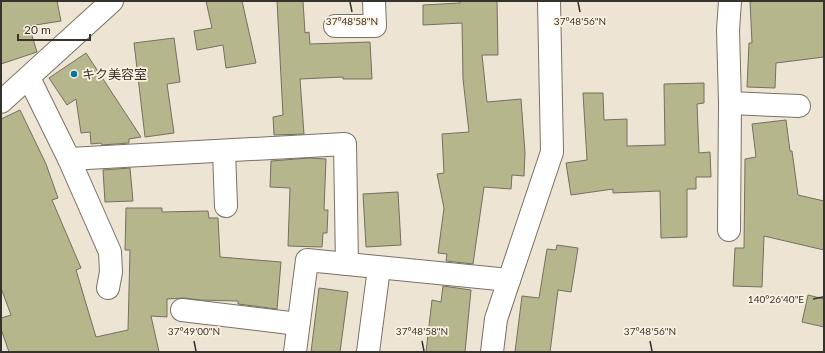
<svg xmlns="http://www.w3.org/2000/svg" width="825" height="353" viewBox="0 0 825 353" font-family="Lato,'Noto Sans JP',sans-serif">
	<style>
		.building { fill: #b5b68c; stroke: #717161 }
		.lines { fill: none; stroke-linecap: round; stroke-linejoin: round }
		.minor-casing { stroke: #7b7163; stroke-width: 24 }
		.minor { stroke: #fff; stroke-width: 22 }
		.ticks { fill: none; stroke: #36322c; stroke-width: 1.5 }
		.poi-dot { fill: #02769f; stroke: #fcf1e1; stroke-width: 1.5 }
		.labels { text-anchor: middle; stroke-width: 3.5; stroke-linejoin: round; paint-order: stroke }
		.poi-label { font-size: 13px; fill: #36322c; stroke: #fcf1e1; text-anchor: start }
		.ticks-label { font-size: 10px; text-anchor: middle; fill: #36322c; stroke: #fcf1e1; stroke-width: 3.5; stroke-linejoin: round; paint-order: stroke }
	</style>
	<rect width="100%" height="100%" fill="#eee4d4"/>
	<g class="building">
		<polygon points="1,1 57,1 61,21 29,26 37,52 1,64"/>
		<polygon points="206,1 242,1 256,63 226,68 223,45 197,50 194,31 212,28"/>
		<polygon points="277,1 303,1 305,33 309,32 310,44 370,42 372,79 343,79 343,77 300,79 304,134 274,135 273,117 283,115"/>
		<polygon points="460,1 497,1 498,55 482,55 487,102 521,99 525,153 524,176 512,175 511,189 484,187 473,264 446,261 447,254 438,253 444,208 437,174 444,173 442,134 469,132 463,79 462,23 423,25 423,5 460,3"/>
		<polygon points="750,1 824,1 824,57 776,63 775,88 747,87 749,43 752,43"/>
		<polygon points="174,38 180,82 167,84 174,133 145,137 134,43"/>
		<polygon points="86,53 141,137 129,139 129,143 102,145 101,143 91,144 90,132 81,133 76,99 67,105 49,78"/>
		<polygon points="704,83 704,103 697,104 699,153 710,152 711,177 696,177 696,189 687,189 687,237 661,238 660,191 613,193 613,189 571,195 566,163 587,160 583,93 603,93 604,120 627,119 627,146 665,145 664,84"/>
		<polygon points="20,110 46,164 58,198 52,200 81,268 76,270 96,337 128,330 130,250 125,250 126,208 162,208 162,212 208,211 209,218 218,218 220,257 281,262 277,309 238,304 238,301 200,300 184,298 167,299 167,317 151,316 159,352 9,352 1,329 1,318 11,315 1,288 1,119"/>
		<polygon points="786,120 790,151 792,151 798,195 824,201 824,250 764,236 762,287 733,286 735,248 744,248 745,159 756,157 752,124"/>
		<polygon points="309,158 326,159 324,210 328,210 327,233 323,233 322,247 288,246 290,188 270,187 271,161"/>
		<polygon points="130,168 133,201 105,202 103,170"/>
		<polygon points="398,192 401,245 366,247 363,194"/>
		<polygon points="557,245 578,248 571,292 558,290 550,352 515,352 522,296 539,298 547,249 556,250"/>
		<polygon points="443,286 471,290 465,352 426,352 432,300 441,302"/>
		<polygon points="319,288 348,292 340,352 311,352"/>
		<polygon points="808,295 824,299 824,327 802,322"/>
	</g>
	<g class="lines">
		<defs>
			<g id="minor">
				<polyline points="335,26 375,26 374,1"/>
				<polyline points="29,78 69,159 110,252 111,272 108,288"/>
				<polyline points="1,102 112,1"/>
				<polyline points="730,103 799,106"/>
				<polyline points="224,151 226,206"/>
				<polyline points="69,159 345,144 347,264"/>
				<polyline points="729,230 730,103 728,30 730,1"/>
				<polyline points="182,310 298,324"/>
				<polyline points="295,352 307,260 509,280"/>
				<polyline points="368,352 379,268"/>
				<polyline points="492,352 496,319 552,152 549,1"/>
			</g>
		</defs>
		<use href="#minor" class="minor-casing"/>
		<use href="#minor" class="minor"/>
	</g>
	<path class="ticks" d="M350 2 352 12M578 2 580 12M813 299 823 297M194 341 196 351M422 341 424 351M650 341 652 351"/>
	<circle class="poi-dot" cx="74" cy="74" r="4"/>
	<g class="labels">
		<g class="poi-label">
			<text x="82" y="79">キク美容室</text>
		</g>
	</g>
	<g class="ticks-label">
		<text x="352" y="25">37°48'58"N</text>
		<text x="580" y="25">37°48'56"N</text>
		<text x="776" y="303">140°26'40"E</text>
		<text x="194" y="335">37°49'00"N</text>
		<text x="422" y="335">37°48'58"N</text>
		<text x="650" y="335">37°48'56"N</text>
	</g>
	<rect width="825" height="353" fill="none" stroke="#36322c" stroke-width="4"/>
	<path d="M18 34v6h72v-6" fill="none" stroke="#36322c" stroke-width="2"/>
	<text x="24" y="34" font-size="12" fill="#36322c" stroke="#fcf1e1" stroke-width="3" paint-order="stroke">20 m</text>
</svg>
